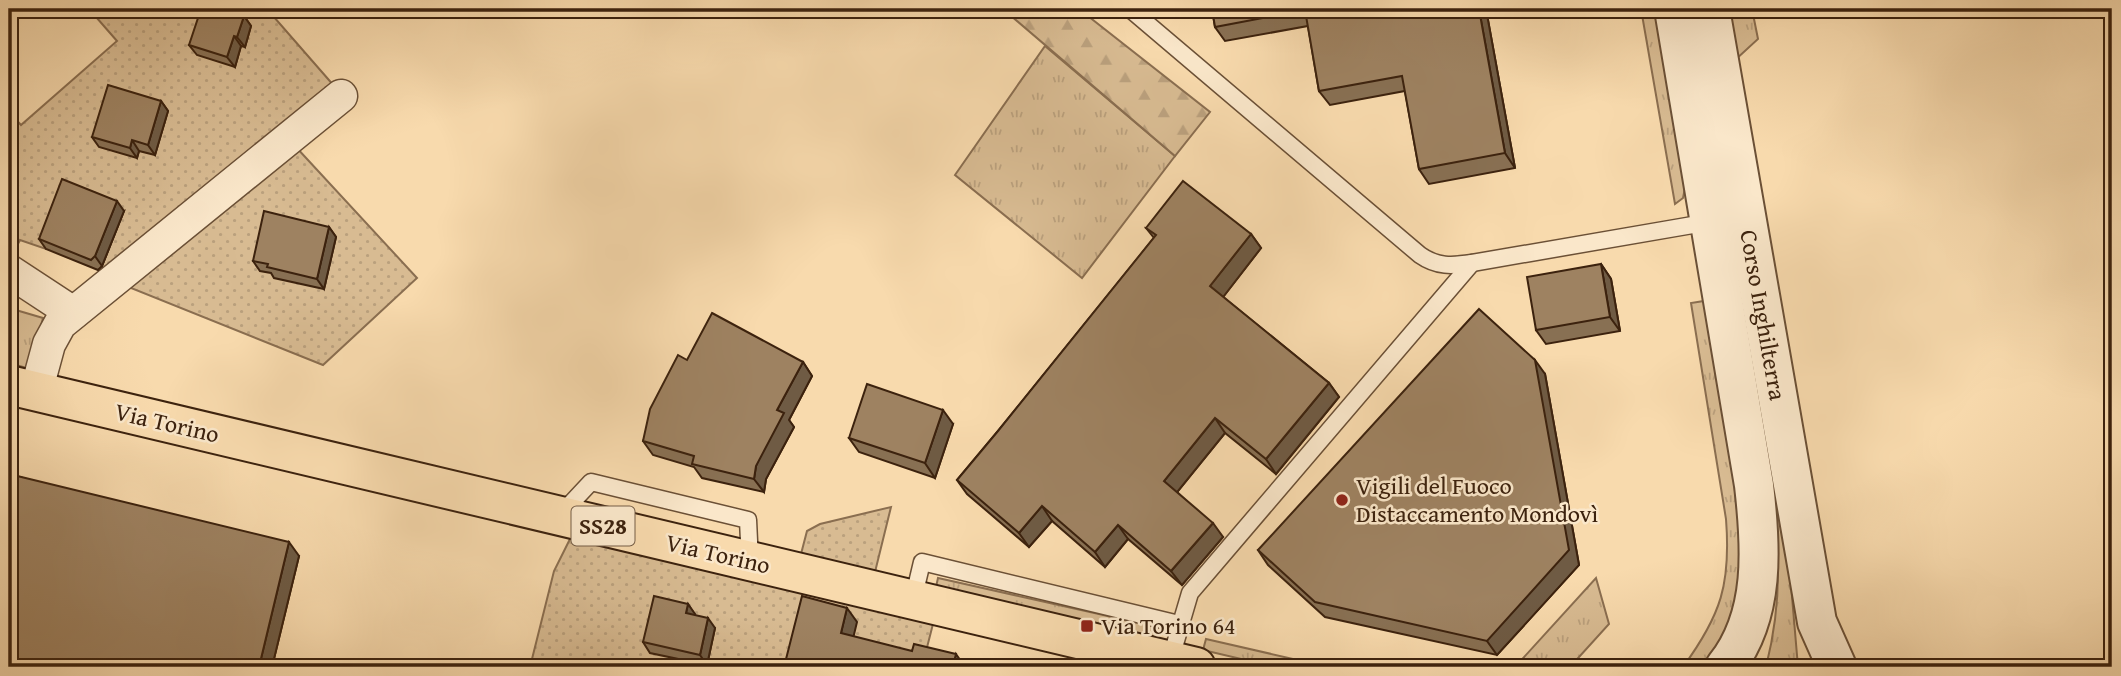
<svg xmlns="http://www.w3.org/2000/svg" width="2121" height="676" viewBox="0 0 2121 676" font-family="'Gentium Book Plus',serif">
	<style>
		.grass { fill: url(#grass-tufts); stroke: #8a6e50; stroke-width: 2 }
		.forest { fill: url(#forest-firs); stroke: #8a6e50; stroke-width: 2 }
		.garden { fill: url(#garden-dots); stroke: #8a6e50; stroke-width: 2 }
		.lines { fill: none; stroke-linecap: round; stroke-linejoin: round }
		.service-casing { stroke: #6b5036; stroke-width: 19 }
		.minor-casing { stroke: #6b5036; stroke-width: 35 }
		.tertiary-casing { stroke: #6b5036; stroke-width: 42 }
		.primary-casing { stroke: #3c220e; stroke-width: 42 }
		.service { stroke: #fae7ca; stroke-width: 16 }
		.minor { stroke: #fae7ca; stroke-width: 32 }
		.tertiary { stroke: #fae7ca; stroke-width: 38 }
		.primary { stroke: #f8daad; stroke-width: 38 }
		.wall { fill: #887053; stroke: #3c220e; stroke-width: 2 }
		.shaded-wall { fill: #6f5b44; stroke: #3c220e; stroke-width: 2 }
		.building { fill: #9e8261; stroke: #3c220e; stroke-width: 2 }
		.poi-dot { fill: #8f2418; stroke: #fae7ca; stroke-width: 2.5 }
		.labels { text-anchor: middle; stroke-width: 5; stroke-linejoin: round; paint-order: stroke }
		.shield { fill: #fae7ca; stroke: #755d46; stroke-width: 2 }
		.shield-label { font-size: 23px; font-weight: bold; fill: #3c220e }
		.street-label { font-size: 24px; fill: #3c220e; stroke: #fae7ca }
		.poi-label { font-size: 24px; fill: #3c220e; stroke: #fae7ca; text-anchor: start }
	</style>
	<defs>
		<pattern id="grass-tufts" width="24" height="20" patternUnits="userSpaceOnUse" patternTransform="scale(1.75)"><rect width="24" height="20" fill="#d8bb92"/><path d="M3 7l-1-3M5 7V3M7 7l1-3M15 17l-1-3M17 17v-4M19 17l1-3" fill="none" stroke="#baa07d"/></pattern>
		<pattern id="forest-firs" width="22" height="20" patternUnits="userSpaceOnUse" patternTransform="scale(1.75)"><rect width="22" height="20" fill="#d8bb92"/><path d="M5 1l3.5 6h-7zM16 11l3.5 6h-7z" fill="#baa07d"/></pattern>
		<pattern id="garden-dots" width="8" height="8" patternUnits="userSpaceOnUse" patternTransform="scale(1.75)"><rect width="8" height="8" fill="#d8bb92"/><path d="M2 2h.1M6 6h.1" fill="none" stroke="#baa07d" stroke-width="1.8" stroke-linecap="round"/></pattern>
	</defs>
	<rect width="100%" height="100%" fill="#f8daad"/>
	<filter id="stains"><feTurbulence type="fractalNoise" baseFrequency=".00286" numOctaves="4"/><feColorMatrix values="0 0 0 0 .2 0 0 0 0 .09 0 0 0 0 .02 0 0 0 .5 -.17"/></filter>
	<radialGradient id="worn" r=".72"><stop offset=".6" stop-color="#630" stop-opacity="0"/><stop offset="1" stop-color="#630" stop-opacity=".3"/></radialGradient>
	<g class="grass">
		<polygon points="1641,9 1655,9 1685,188 1683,198 1675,204"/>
		<polygon points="1725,9 1752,9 1758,39 1734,61"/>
		<polygon points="1045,46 1175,156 1082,278 955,175"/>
		<path d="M1742 296 1790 573 1798 667H1766C1774 635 1778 606 1778 573Z"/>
		<path d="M1704 301 1734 482 1741 547 1737 598 1729 624 1716 649 1703 667H1683C1721 615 1731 584 1726 519L1691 303Z"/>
		<polygon points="9,308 43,318 30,369 9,363"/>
		<polygon points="938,578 1157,627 1155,638 936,587"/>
		<polygon points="1596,578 1609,624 1570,667 1515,667"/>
		<polygon points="1206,639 1328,667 1275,667 1203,650"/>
	</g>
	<polygon class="forest" points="1003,9 1079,9 1210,112 1175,156"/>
	<g class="garden">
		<polygon points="89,9 267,9 335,87 108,273 100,271 124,211 46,249 20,240 9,261 9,112 21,125 117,41"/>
		<polygon points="295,146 417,278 323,365 121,284"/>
		<polygon points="891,507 875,572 801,554 807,531 820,524"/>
		<polygon points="573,533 934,620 922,667 530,667 554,571"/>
	</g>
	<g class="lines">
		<defs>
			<g id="service">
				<path d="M1130 9 1420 255C1437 267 1452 266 1472 263L1710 222"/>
				<polyline points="562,513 591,482 748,520 750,562"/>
				<polyline points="913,600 922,562 1179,624"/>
				<polyline points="1170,661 1190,593 1472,263"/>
			</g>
			<g id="minor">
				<polyline points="9,271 73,313"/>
				<polyline points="36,392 49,344 60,324 341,96"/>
			</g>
			<g id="tertiary">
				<path d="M1674 9 1754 485C1761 546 1766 616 1725 667"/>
				<polyline points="1710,9 1817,622 1837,667"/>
			</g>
			<polyline id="primary" points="9,385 1196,667"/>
		</defs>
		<use href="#service" class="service-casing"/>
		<use href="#minor" class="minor-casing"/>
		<use href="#tertiary" class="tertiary-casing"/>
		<use href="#primary" class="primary-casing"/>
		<use href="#service" class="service"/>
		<use href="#minor" class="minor"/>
		<use href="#tertiary" class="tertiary"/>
		<use href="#primary" class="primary"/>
	</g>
	<g class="wall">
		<polygon points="1212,9 1486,9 1515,168 1429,184 1419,169 1405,91 1330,105 1319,91 1308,26 1225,41 1215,27"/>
		<polygon points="244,16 251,26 245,47 241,46 235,67 197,55 189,45"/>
		<polygon points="161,101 168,111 155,155 139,151 137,158 99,147 92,137"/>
		<polygon points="124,211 102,266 98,270 46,249 39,239"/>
		<polygon points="329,227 336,237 324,289 274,278 271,273 260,271 253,261"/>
		<polygon points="1146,228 1251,234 1261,248 1223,297 1329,383 1339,397 1276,474 1225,433 1177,492 1223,537 1182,585 1128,539 1105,567 1052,521 1029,547 967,494 957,480 998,431 1154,238"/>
		<polygon points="1601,264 1611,279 1620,331 1546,344 1536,330"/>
		<polygon points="687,360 803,362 812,376 789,420 794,427 766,479 764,492 702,478 694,467 653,455 643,441"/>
		<polygon points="1545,374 1579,565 1497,655 1325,617 1268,565 1258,550"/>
		<polygon points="953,424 935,478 859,452 849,438"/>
		<polygon points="9,474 299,556 272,667 9,667"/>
		<polygon points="688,604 695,615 715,628 707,665 650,653 643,642"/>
	</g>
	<g class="shaded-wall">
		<polygon points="1479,9 1486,9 1515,168 1505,153"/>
		<polygon points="244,16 251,26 245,47 237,37"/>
		<polygon points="234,36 241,46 235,67 227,57"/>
		<polygon points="161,101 168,111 155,155 148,145"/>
		<polygon points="132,140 139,151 137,158 130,148"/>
		<polygon points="117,201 124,211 102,266 95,256"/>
		<polygon points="329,227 336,237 324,289 317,279"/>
		<polygon points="1251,234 1261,248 1220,301 1210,286"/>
		<polygon points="1601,264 1611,279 1620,331 1610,317"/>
		<polygon points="1535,360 1545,374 1579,565 1497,655 1487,641"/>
		<polygon points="803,362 812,376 789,420 794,427 766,479 764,492 754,479 756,466 777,410"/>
		<polygon points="1329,383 1339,397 1276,474 1266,459"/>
		<polygon points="943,410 953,424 935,478 925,463"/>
		<polygon points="1215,418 1225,433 1174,496 1164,481"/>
		<polygon points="1042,506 1052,521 1029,547 1019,533"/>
		<polygon points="1213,523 1223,537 1182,585 1171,571"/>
		<polygon points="1118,525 1128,539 1105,567 1095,552"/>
		<polygon points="289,542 299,556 272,667 259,667"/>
		<polygon points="688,604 695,614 693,623 686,613"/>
		<polygon points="847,608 857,622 851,647 841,633"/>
		<polygon points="708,618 715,628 707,665 700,655"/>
		<polygon points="956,654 965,667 954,662"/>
	</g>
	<g class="building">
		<polygon points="201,9 221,9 244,16 237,37 234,36 227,57 189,45"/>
		<polygon points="1212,9 1479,9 1505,153 1419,169 1402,76 1319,91 1305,10 1215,27"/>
		<polygon points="108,85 161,101 148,145 132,140 130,148 92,137"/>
		<polygon points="62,179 117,201 95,256 91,260 39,239"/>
		<polygon points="1183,181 1251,234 1210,286 1329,383 1266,459 1215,418 1164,481 1213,523 1171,571 1118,525 1095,552 1042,506 1019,533 957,480 998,431 1156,235 1146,228"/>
		<polygon points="264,211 329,227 317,279 267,267 268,264 253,261"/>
		<polygon points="1601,264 1610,317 1536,330 1527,277"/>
		<polygon points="1479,309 1535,360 1569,550 1487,641 1315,602 1258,550"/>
		<polygon points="712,313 803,362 777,410 784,413 756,466 754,479 692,464 694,456 643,441 650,409 678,355 687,360"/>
		<polygon points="867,384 943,410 925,463 849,438"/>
		<polygon points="9,474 289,542 259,667 23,667 9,664"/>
		<polygon points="654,596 688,604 686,613 708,618 700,655 643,642"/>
		<polygon points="802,596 847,608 841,633 912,651 914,644 956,654 954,662 977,667 784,667"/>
	</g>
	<g class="poi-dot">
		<circle cx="1342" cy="500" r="7"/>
		<rect x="1080" y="619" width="14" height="14" rx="3.5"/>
	</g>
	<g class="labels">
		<rect class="shield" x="571.5" y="506.5" width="63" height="39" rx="5"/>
		<g class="shield-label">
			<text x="603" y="534">SS28</text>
		</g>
		<g class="street-label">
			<text transform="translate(1763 315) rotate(80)" y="8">Corso Inghilterra</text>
			<text transform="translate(167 423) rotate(13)" y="8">Via Torino</text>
			<text transform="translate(718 554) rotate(13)" y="8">Via Torino</text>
		</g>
		<g class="poi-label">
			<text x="1356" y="494">Vigili del Fuoco<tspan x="1356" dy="28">Distaccamento Mondovì</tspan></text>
			<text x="1101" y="634">Via Torino 64</text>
		</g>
	</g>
	<rect width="2121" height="676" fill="none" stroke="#f8daad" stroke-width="35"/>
	<rect x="10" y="10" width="2100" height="655" fill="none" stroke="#3c220e" stroke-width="3.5"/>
	<rect x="18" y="18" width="2086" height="641" fill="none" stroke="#3c220e" stroke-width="2"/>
	<rect width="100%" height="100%" filter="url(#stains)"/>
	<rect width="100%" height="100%" fill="url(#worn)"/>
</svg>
